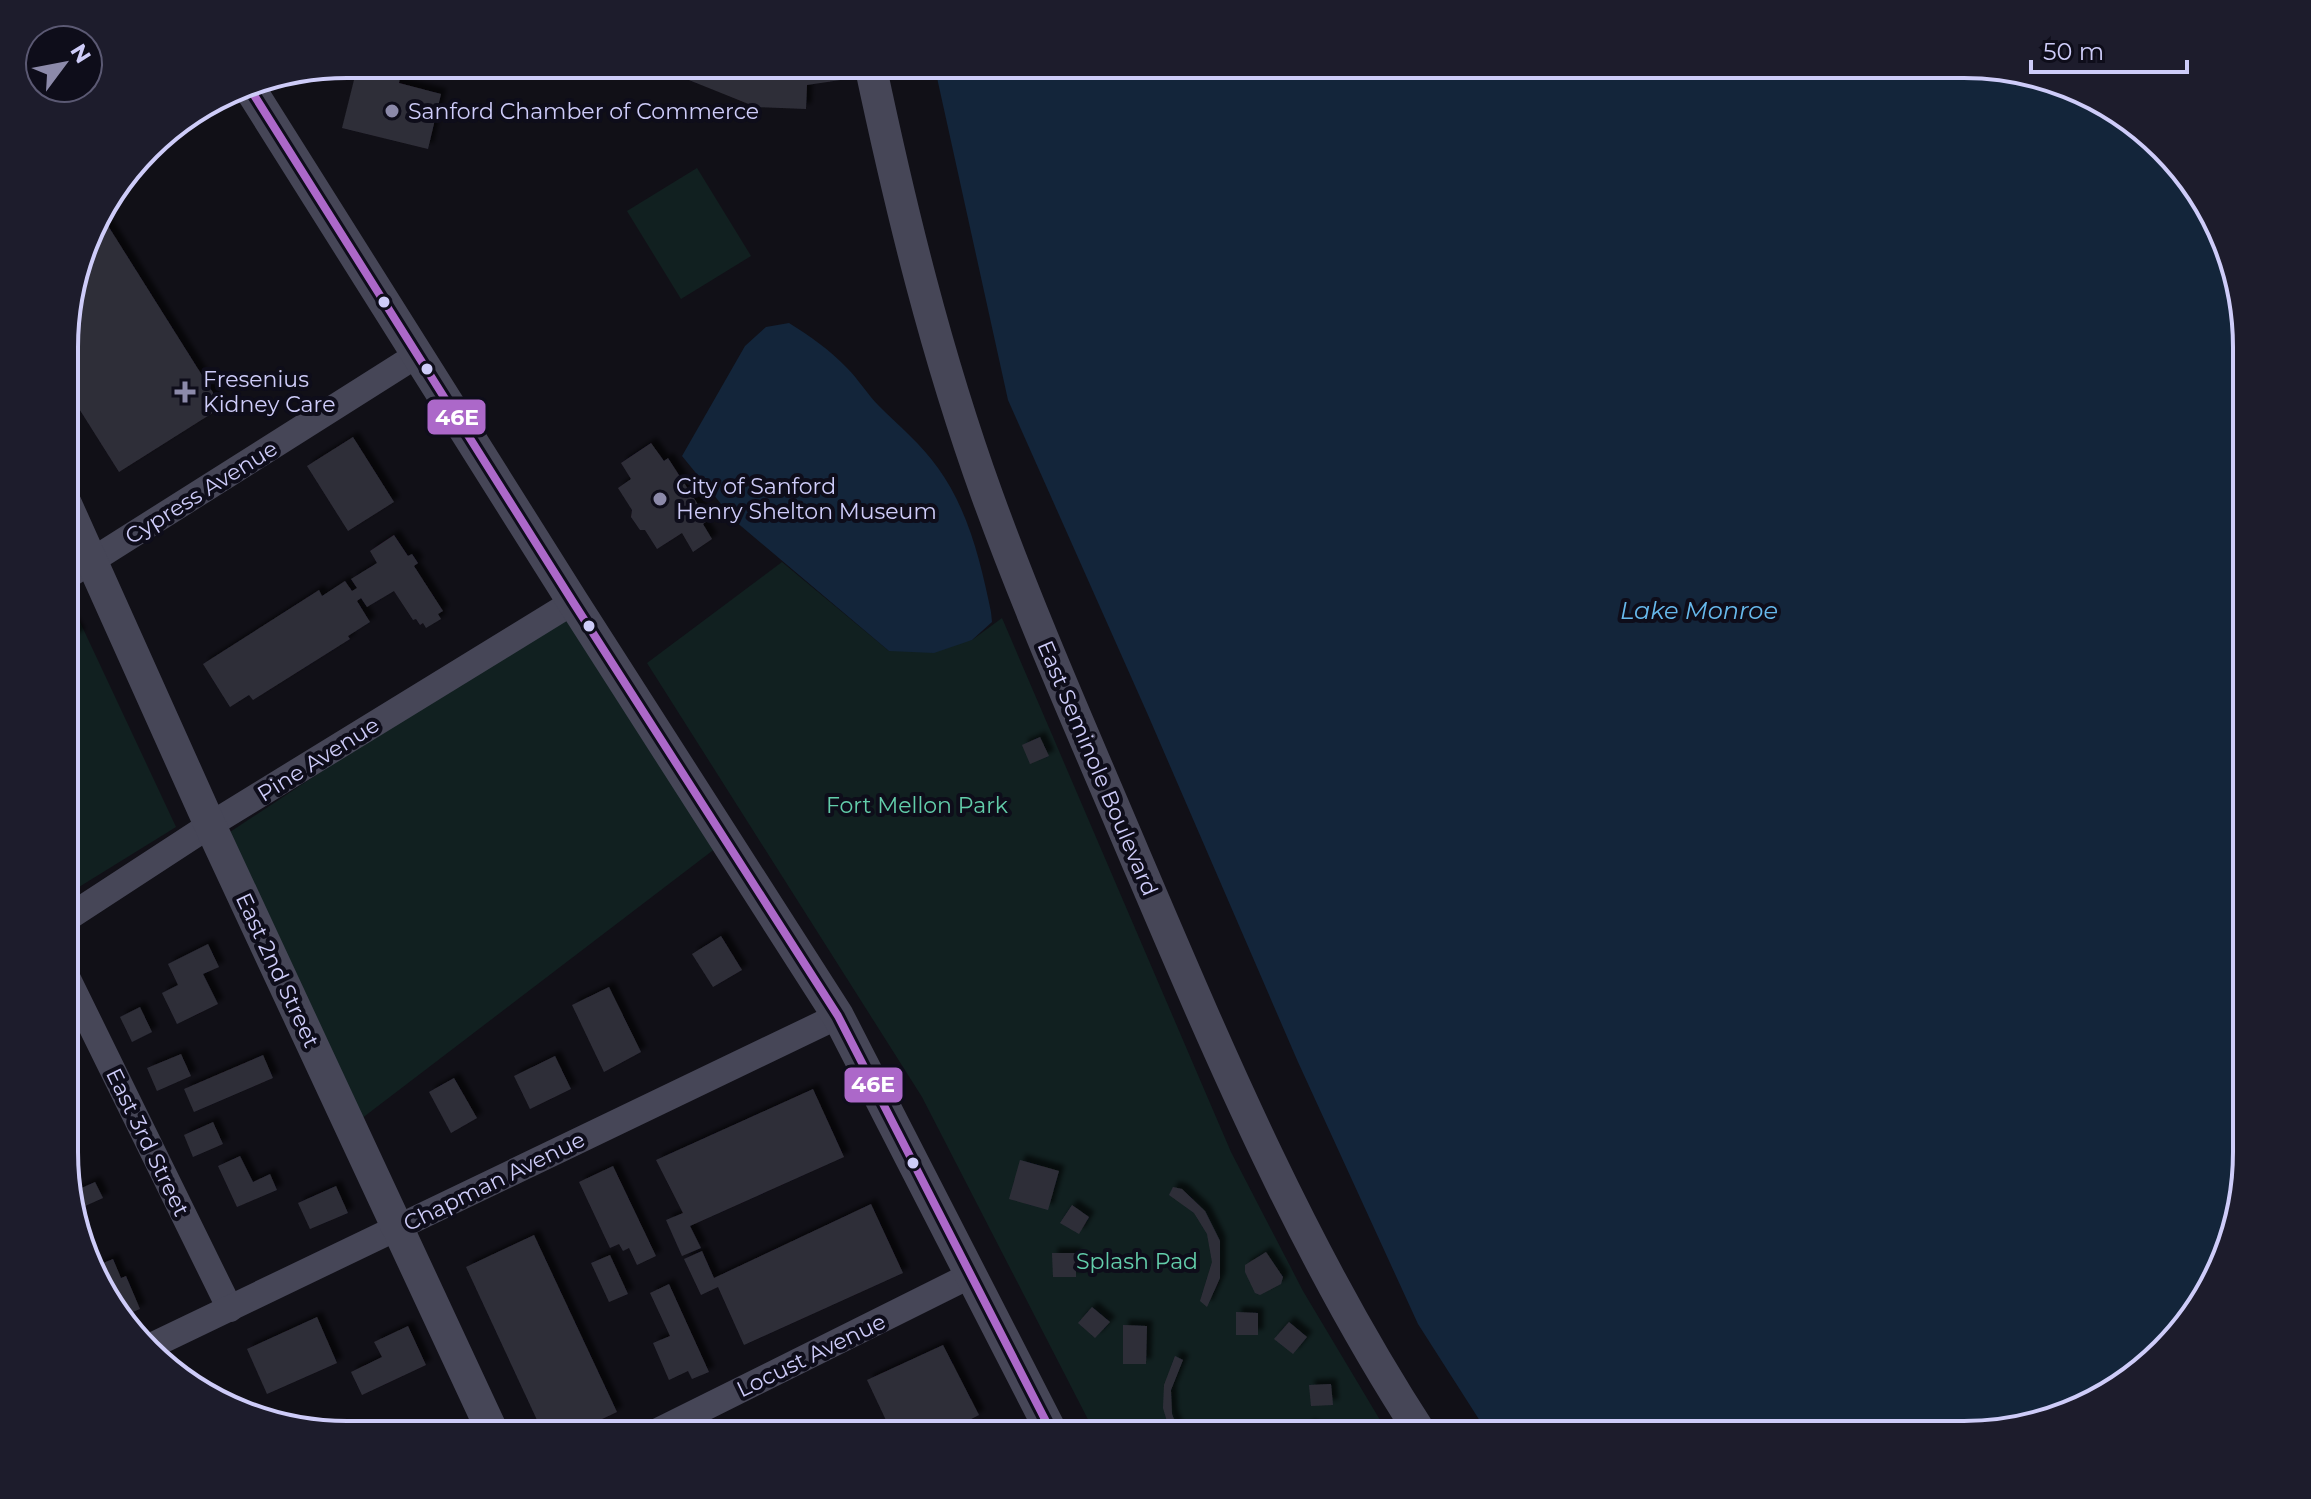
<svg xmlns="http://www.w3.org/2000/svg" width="2311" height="1499" viewBox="0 0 2311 1499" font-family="Montserrat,sans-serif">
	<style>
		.green { fill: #112020 }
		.water { fill: #13253a }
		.building { fill: #2f2e39; filter: url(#shadow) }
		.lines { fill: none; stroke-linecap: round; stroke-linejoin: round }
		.minor { stroke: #464657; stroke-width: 26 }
		.tertiary { stroke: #464657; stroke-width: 32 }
		.bus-1-casing { stroke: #0e0d1a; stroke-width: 14 }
		.bus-1 { stroke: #ac68c9; stroke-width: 8 }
		.poi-dot { fill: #8c8aaa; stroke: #0e0d1a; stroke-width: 3 }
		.bus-dot { fill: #ceccf9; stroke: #0e0d1a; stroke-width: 3 }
		.labels { text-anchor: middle; stroke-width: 8; stroke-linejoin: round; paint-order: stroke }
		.poi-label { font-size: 22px; fill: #ceccf9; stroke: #0e0d1a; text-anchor: start }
		.street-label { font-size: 22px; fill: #ceccf9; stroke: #0e0d1a }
		.park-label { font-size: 22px; fill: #63ceab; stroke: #0e0d1a }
		.water-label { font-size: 24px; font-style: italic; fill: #67b9ec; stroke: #0e0d1a }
		.rim { fill: none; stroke: #ceccf9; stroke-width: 4 }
		.line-badge { stroke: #0e0d1a; stroke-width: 3 }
		.badge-label { font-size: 22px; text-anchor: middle; font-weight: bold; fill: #fff }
	</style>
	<defs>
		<filter id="shadow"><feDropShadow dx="5.5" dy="-5.5" stdDeviation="2" flood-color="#0009"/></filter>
	</defs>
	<rect width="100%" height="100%" fill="#111017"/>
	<g class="green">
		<polygon points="697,168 751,256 681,299 627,211"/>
		<polygon points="782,562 889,651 972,640 1002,618 1231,1152 1303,1291 1389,1435 1096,1435 922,1097 647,663"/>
		<polygon points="71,603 176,827 66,895 66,606"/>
		<polygon points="568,618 716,848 361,1119 227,834 354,750"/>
	</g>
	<g class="water">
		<polygon points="934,64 1965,64 2055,79 2122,112 2209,206 2246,329 2246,1170 2199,1310 2105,1397 1982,1434 1489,1435 1418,1324 1298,1062 1148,715 1008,400"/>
		<path d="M789 323C810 336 830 350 847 368 859 380 867 394 879 406 899 426 921 444 938 468 968 509 981 563 991 612L992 622 972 640 934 653 889 651 735 521 682 456 745 346 766 327Z"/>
	</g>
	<g class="building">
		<polygon points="358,64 372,64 401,71 399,83 441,94 428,149 342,128"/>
		<polygon points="656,64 747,64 796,72 852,68 854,78 807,85 806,109 756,107 664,70"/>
		<polygon points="100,213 222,407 119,472 66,388 66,310 93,221"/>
		<polygon points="353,437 394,502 348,531 307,466"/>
		<polygon points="651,443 664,461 668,458 708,520 703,524 712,539 693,552 682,533 657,549 645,530 640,530 631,517 632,510 618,488 631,479 621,463"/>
		<polygon points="394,535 408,556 412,554 418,563 414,566 443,611 438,614 441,619 426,628 423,623 420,625 416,619 413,620 394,591 367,607 361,598 357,601 370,622 348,636 350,639 253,700 249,695 230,707 203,664 319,590 322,596 345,581 352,591 357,588 351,579 377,563 370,551"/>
		<polygon points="69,617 80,634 66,643 66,619"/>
		<polygon points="1040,737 1049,756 1030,764 1022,745"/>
		<polygon points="721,936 742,970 713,987 692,954"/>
		<polygon points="208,944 219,967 203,974 218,1004 177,1024 162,993 178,985 168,964"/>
		<polygon points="609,987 641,1052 604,1072 572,1005"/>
		<polygon points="140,1007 152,1032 132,1042 120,1017"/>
		<polygon points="181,1054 191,1076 157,1091 147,1068"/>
		<polygon points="263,1055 273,1078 194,1112 184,1089"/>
		<polygon points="555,1056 571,1089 530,1109 514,1076"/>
		<polygon points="454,1078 477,1118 451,1133 429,1092"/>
		<polygon points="813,1089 844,1157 690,1226 701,1248 682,1256 666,1220 683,1213 656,1160"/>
		<polygon points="213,1122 223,1144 193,1157 184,1135"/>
		<polygon points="240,1156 253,1182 270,1174 277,1190 237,1207 218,1166"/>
		<polygon points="1020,1160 1059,1171 1048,1210 1009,1199"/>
		<polygon points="613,1166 656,1256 637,1265 629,1248 623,1251 619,1244 610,1248 579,1182"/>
		<polygon points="95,1182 103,1198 74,1211 68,1194"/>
		<polygon points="336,1186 348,1213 310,1229 298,1203"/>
		<polygon points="1173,1187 1182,1189 1205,1211 1220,1241 1220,1278 1207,1307 1200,1301 1212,1262 1207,1234 1194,1213 1169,1195"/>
		<polygon points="871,1204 903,1273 744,1345 718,1287 701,1295 684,1259 702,1251 714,1278"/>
		<polygon points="1072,1205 1089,1217 1079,1234 1060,1223"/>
		<polygon points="534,1235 617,1412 568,1435 544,1435 466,1267"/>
		<polygon points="1266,1252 1283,1277 1281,1284 1260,1295 1255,1293 1245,1272 1245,1265"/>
		<polygon points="1052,1253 1076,1253 1076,1277 1053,1277"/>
		<polygon points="610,1255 628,1294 609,1302 591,1263"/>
		<polygon points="113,1259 121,1278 126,1276 140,1309 123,1316 102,1294 93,1267"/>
		<polygon points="669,1284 709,1372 692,1379 688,1371 669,1380 653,1343 670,1336 650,1293"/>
		<polygon points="1092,1307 1110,1322 1095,1338 1078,1323"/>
		<polygon points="1236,1312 1258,1313 1258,1335 1236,1335"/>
		<polygon points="317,1317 337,1363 267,1394 247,1349"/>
		<polygon points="1289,1322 1307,1337 1293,1354 1274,1339"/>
		<polygon points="1123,1325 1147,1326 1146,1364 1123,1364"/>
		<polygon points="408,1326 426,1365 362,1395 351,1372 382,1357 374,1342"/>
		<polygon points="943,1345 979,1415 940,1435 893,1435 867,1380"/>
		<polygon points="1175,1356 1183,1360 1171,1390 1172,1414 1180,1435 1171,1435 1163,1408 1164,1385"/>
		<polygon points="1331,1384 1333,1405 1311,1406 1309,1385"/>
		<polygon points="1309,1424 1326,1435 1301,1435"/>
		<polygon points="976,1425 981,1435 958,1435"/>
	</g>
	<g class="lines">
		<g class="minor">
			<polyline points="66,577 417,355"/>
			<polyline points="66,919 210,825 573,602"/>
			<polyline points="66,975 230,1309"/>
			<polyline points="151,1346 838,1016"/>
			<polyline points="650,1435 971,1275"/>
		</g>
		<g class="tertiary">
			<path d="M870 64C901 210 936 354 987 495 1032 619 1086 740 1137 861 1221 1058 1304 1254 1422 1435"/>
			<polyline points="247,84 573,602 838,1016 1053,1435"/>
			<polyline points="66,504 210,825 494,1435"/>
		</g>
		<defs>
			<polyline id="bus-1" points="247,84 573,602 838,1016 1053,1435"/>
		</defs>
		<use href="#bus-1" class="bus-1-casing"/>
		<use href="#bus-1" class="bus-1"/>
	</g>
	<g class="poi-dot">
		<circle cx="392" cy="111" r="8"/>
		<path d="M181 380h8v8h8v8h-8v8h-8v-8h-8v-8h8z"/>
		<circle cx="660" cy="499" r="8"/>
	</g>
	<g class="bus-dot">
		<circle cx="384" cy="302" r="7"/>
		<circle cx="427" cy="369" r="7"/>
		<circle cx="589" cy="626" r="7"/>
		<circle cx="913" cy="1163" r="7"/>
	</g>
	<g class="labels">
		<g class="poi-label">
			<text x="408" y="119">Sanford Chamber of Commerce</text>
			<text x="203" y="387">Fresenius<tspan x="203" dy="25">Kidney Care</tspan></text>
			<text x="676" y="494">City of Sanford<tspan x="676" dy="25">Henry Shelton Museum</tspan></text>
		</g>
		<g class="street-label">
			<text transform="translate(201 492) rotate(-32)" y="8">Cypress Avenue</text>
			<text transform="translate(318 759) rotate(-32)" y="8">Pine Avenue</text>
			<text transform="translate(1098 768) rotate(67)" y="8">East Seminole Boulevard</text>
			<text transform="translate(278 970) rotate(65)" y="8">East 2nd Street</text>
			<text transform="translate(148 1142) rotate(64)" y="8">East 3rd Street</text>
			<text transform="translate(494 1181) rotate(-26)" y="8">Chapman Avenue</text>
			<text transform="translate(811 1355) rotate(-26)" y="8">Locust Avenue</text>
		</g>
		<g class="park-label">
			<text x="917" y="813">Fort Mellon Park</text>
			<text x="1137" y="1269">Splash Pad</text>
		</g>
		<g class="water-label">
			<text x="1699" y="619">Lake Monroe</text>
		</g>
	</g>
	<path d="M0 0H2311V1499H0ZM347 78H1964A269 269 0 0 1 2233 347V1152A269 269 0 0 1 1964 1421H347A269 269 0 0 1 78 1152V347A269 269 0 0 1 347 78Z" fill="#1d1c2c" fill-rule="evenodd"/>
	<path class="rim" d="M347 78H1964A269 269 0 0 1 2233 347V1152A269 269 0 0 1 1964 1421H347A269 269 0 0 1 78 1152V347A269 269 0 0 1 347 78Z"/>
	<g class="line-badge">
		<rect x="426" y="398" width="61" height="38" rx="8" fill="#ac68c9"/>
		<rect x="843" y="1066" width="61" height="38" rx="8" fill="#ac68c9"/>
	</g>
	<g class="badge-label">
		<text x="457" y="425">46E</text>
		<text x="873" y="1092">46E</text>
	</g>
	<g transform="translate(64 64) rotate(58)"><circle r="38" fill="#0e0d1a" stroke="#5b5973" stroke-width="2"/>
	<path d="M0-6L14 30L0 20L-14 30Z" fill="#8c8aaa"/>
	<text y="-12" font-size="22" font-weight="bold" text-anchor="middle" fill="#ceccf9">N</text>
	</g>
	<path d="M2031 60v12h156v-12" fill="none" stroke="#ceccf9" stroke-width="4"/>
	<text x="2043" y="60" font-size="24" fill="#ceccf9" stroke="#0e0d1a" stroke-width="6" paint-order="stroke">50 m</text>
</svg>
